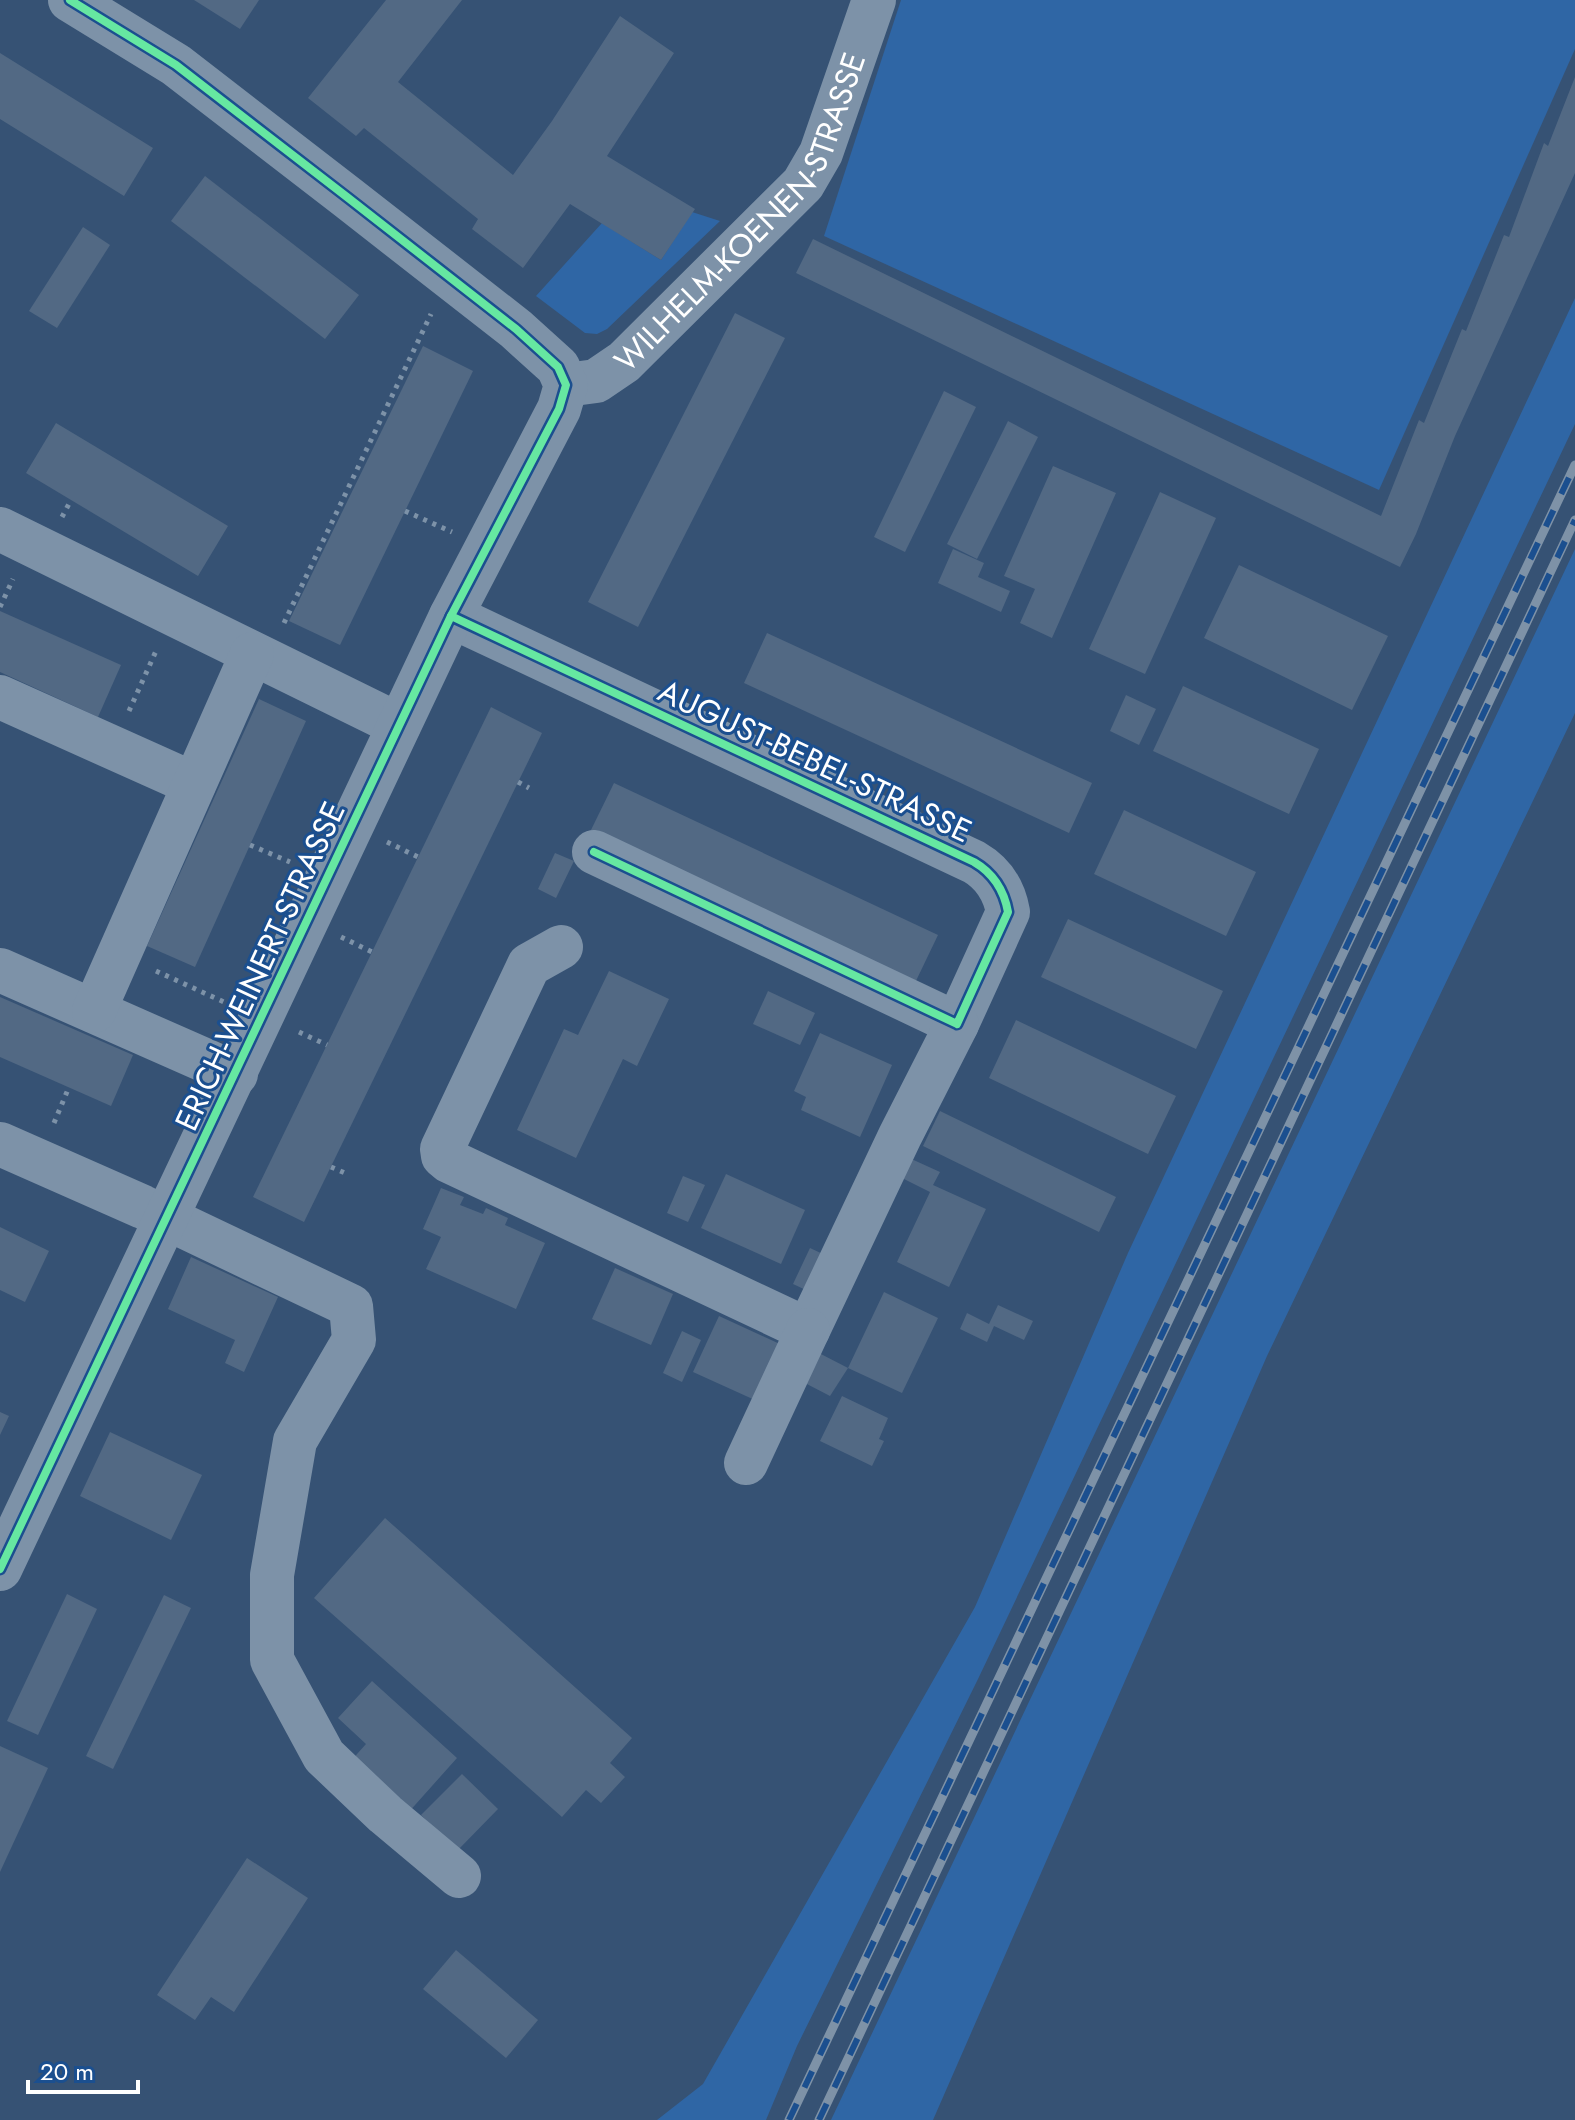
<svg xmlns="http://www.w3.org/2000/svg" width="1575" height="2120" viewBox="0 0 1575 2120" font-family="Jost,sans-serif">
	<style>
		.green { fill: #2f66a5 }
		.building { fill: #526984 }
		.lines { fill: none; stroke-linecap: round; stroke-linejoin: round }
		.path { stroke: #7d92a8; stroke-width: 5; stroke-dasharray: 4 6; stroke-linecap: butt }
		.minor { stroke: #7d92a8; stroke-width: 44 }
		.rail-casing { stroke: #7e92a7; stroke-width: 9 }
		.rail { stroke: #1b4f8f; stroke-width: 6; stroke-dasharray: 18; stroke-linecap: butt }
		.cycleway-casing { stroke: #1b4f8f; stroke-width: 13 }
		.cycleway { stroke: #66e7a1; stroke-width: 8 }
		.labels { text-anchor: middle; stroke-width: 6; stroke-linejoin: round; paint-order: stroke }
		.street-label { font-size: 32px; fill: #fff; stroke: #1b4f8f }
	</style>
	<rect width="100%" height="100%" fill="#365274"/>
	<g class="green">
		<polygon points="901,0 1575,0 1575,49 1379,490 824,236"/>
		<polygon points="692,212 720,221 607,329 597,334 585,333 536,296 602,223 661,260"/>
		<polygon points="1575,298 1575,424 978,1679 797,2046 766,2120 657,2120 703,2084 975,1607 1128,1253"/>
		<polygon points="1575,549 1575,713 1267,1356 933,2120 831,2120"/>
	</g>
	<g class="building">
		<polygon points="194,0 259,0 240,29"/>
		<polygon points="386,0 462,0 398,82 513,175 552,121 620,16 674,53 607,156 695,209 661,260 570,204 523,268 472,229 478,219 364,128 356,136 308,98"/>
		<polygon points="0,53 153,148 124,196 0,119"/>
		<polygon points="1575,77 1575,173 1455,436 1416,534 1400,567 796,273 813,239 1381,516 1419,420 1424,423 1462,329 1466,331 1504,235 1509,237 1544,143 1548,146"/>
		<polygon points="205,176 359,295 325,339 171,221"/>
		<polygon points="83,227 110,245 57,328 29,311"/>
		<polygon points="735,313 785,338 638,627 588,602"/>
		<polygon points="423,346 473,371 340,645 289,621"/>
		<polygon points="944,391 976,407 905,552 874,537"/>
		<polygon points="1008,421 1038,437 977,559 947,544"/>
		<polygon points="56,423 228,526 198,576 26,473"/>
		<polygon points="1053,466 1116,493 1052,638 1020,623 1035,589 1004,576"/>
		<polygon points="1160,492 1216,518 1145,674 1089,649"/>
		<polygon points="953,549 984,563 978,577 1010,591 1001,612 938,583"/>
		<polygon points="1239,565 1388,636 1352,710 1204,638"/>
		<polygon points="0,611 121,665 98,717 0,672"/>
		<polygon points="767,633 1092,783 1069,833 744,683"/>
		<polygon points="1183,686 1319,749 1289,814 1153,751"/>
		<polygon points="1126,695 1156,709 1139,745 1110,731"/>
		<polygon points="259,699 306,721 195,967 147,946"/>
		<polygon points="491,707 542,733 304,1222 253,1197"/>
		<polygon points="614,783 938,935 914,985 590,832"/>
		<polygon points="1124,810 1256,872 1226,936 1094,874"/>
		<polygon points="555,853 574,861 556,898 538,889"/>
		<polygon points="1068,919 1223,991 1196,1049 1041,977"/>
		<polygon points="609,971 669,999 637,1066 623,1059 576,1158 517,1130 564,1029 578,1035"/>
		<polygon points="768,991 815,1013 800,1045 753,1024"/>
		<polygon points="0,997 133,1055 111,1106 0,1057"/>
		<polygon points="1016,1020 1176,1096 1148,1154 989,1078"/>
		<polygon points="820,1033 892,1065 860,1137 801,1110 806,1097 794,1091"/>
		<polygon points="940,1111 1116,1197 1099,1232 923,1146"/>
		<polygon points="907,1157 940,1172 933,1185 986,1209 949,1287 897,1262 930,1192 898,1176"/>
		<polygon points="726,1174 805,1210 781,1264 701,1228"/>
		<polygon points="683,1176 705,1185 688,1222 667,1213"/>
		<polygon points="441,1188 464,1197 460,1205 483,1214 486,1208 508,1218 505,1225 545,1243 516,1309 426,1269 441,1237 423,1229"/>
		<polygon points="0,1227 49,1251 25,1302 0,1290"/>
		<polygon points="810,1248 825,1255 808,1291 793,1284"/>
		<polygon points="191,1257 278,1297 244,1372 225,1363 235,1340 168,1309"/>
		<polygon points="615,1268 673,1294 651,1345 592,1319"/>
		<polygon points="884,1292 938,1318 902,1393 848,1368"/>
		<polygon points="998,1305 1033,1321 1024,1340 994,1326 987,1342 960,1329 967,1313 989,1324"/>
		<polygon points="719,1316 782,1345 757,1401 693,1372"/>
		<polygon points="682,1331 701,1340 682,1382 663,1373"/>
		<polygon points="817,1352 848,1368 830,1396 803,1382"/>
		<polygon points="842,1396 888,1418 879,1439 884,1441 872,1466 820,1441"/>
		<polygon points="0,1412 9,1416 0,1435"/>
		<polygon points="110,1432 202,1475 171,1540 80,1496"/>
		<polygon points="385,1518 632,1738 610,1763 625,1777 601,1803 586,1790 562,1817 314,1598"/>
		<polygon points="67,1594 97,1609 38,1735 7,1721"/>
		<polygon points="164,1595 191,1608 113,1769 86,1756"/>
		<polygon points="372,1681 457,1758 407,1814 349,1763 366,1744 338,1718"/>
		<polygon points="0,1746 48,1768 0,1872"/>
		<polygon points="462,1774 498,1809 457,1851 421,1815"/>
		<polygon points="247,1858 308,1898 234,2012 211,1997 195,2020 157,1995"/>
		<polygon points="456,1950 538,2020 506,2058 423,1989"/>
	</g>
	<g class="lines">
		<g class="path">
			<polyline points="405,511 452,532"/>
			<polyline points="62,517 71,500"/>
			<polyline points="0,607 13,579"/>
			<polyline points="284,623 431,314"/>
			<polyline points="129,711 156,651"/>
			<polyline points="518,782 529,788"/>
			<polyline points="387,842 418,857"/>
			<polyline points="250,845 290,862"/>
			<polyline points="341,937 372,952"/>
			<polyline points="156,971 224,1002"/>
			<polyline points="299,1032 327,1045"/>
			<polyline points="54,1123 69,1087"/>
			<polyline points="331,1167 345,1173"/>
		</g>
		<g class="minor">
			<path id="s1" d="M566 385 596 381 624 362 803 184 821 153 874 0"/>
			<polyline points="0,529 399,725"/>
			<path d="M451 616 974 862C993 873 1004 890 1008 912L957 1024 594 852"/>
			<polyline points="0,697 194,784"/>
			<polyline points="561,947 529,965 442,1149 443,1156 449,1161 808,1330 900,1136 957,1024"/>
			<polyline points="0,970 236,1074"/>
			<polyline points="94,1011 252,654"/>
			<polyline points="0,1144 143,1207 351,1306 354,1340 295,1441 272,1575 272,1660 324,1756 385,1814 459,1876"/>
			<polyline points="746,1463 808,1330"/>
			<polyline points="0,1569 451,616 559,409 566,385 558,367 516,329 347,197 176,65 70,0"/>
		</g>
		<defs>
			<g id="rail">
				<polyline points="789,2120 1575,465"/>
				<polyline points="819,2120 1575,520"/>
			</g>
		</defs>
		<use href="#rail" class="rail-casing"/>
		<use href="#rail" class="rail"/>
		<defs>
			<g id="cycleway">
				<path d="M451 616 974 862C993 873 1004 890 1008 912L957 1024 594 852"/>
				<polyline points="0,1569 451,616 559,409 566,385 558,367 516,329 347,197 176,65 70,0"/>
			</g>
		</defs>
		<use href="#cycleway" class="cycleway-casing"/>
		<use href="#cycleway" class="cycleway"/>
	</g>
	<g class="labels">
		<g class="street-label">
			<text dy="11" stroke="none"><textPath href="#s1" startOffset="258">WILHELM-KOENEN-STRASSE</textPath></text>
			<text transform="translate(815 761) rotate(25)" y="11">AUGUST-BEBEL-STRASSE</text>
			<text transform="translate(260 966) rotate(-65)" y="11">ERICH-WEINERT-STRASSE</text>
		</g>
	</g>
	<path d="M28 2080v12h110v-12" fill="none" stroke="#ffffff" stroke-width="4"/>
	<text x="40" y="2080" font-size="24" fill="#ffffff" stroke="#1b4f8f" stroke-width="6" paint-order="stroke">20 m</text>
</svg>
